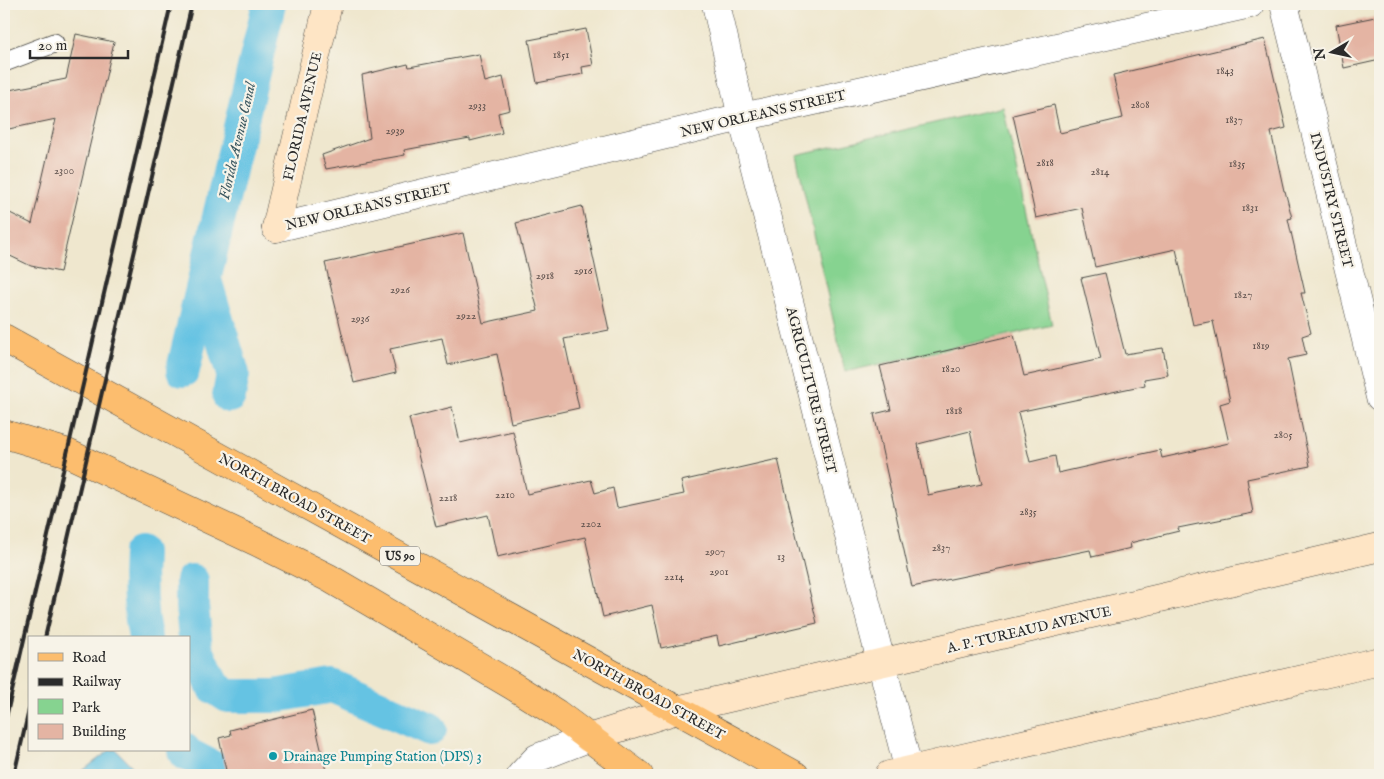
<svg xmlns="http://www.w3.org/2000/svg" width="1384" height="779" viewBox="0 0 1384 779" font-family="'IM FELL English',serif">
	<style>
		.green { fill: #86d390; stroke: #587f5e }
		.water { fill: #65c3e3; stroke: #487787 }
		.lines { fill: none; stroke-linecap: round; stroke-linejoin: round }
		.canal { stroke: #65c3e3; stroke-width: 34 }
		.building { fill: #e4b4a3; fill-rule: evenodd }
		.lane-casing { stroke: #484743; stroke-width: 21 }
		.street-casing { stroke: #484743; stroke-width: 29 }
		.secondary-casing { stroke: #484743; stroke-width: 29 }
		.primary-casing { stroke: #484743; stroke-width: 29 }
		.lane { stroke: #fff; stroke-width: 19 }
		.street { stroke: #fff; stroke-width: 28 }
		.secondary { stroke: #fee5c5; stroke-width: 28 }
		.primary { stroke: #fcbd6e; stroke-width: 28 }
		.rail { stroke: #2b2b2b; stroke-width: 4 }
		.culture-dot { fill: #0f9aa8; stroke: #f7f3e8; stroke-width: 2 }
		.labels { text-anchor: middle; stroke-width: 4.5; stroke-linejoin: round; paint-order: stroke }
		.number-label { font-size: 11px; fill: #594d49 }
		.shield { fill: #f7f3e8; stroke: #686764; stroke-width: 1 }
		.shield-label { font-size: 12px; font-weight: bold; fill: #2b2b2b }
		.street-label { font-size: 14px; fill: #2b2b2b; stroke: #f7f3e8 }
		.culture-label { font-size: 14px; fill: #0d838f; stroke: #f7f3e8; text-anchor: start }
		.water-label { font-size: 15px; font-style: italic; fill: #3c5962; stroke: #f7f3e8 }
	</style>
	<rect width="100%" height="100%" fill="#f7f3e8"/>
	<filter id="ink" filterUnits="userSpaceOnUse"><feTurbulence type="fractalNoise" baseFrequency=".02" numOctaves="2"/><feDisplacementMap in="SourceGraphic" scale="10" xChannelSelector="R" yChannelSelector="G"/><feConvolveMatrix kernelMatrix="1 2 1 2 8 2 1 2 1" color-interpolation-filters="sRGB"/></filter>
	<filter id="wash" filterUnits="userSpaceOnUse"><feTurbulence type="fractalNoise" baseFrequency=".0096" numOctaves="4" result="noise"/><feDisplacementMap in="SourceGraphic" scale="20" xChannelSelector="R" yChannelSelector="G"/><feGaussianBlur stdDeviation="1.12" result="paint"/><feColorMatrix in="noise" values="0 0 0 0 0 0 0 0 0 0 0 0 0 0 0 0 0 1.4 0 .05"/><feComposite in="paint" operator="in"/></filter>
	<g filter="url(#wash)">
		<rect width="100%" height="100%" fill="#efe7ce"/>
		<polygon class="green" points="1003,107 1052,325 845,372 796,155"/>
		<polygon class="water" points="110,750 116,750 138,772 146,775 77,775"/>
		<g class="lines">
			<g class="canal">
				<polyline points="205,280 233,374 229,396"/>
				<polyline points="183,370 269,4"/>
				<path d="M140 553C138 583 139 608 145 638"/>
				<polyline points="192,581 192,606 196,648 213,686 228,696 275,696 332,686 430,729"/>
				<polyline points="184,750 185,753 227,775"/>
			</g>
		</g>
		<g id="blocks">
			<g class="building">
				<polygon points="1380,16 1380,60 1344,68 1336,25"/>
				<polygon points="586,29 593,65 582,67 583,74 537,83 529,40"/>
				<polygon points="76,34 114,42 60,272 31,266 4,253 4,210 32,224 56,119 4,130 4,91 66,79"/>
				<path d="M1265 39 1286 128 1271 132 1284 191H1285L1292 218 1288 219 1305 293H1301L1311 333 1302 336 1306 355 1288 359 1310 466 1247 479 1253 513 1178 528 1179 531 1130 543 1131 548 1092 557 1090 550 912 587 874 414 891 410 880 366 1014 335 1024 376 1101 359 1081 278 1105 273 1125 354 1163 348 1168 375 1144 379 1145 385 1018 412 1030 462 1055 456 1058 473 1160 450 1162 458 1229 443 1220 404 1230 401 1213 321 1193 325 1176 249 1095 267 1082 208 1036 218 1013 115 1054 105 1060 133 1123 118 1113 75ZM970 431 982 484 928 495 918 444Z"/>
				<polygon points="479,54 485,82 503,77 510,110 498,113 502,133 470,141 470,138 404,150 405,155 326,169 322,155 370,138 362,75 408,64 409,67"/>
				<polygon points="582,206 609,330 564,339 579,408 511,423 497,354 448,365 442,338 390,349 396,373 354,383 325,263 463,233 483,323 538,311 516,223"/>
				<polygon points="452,407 460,443 513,431 527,494 591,480 595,493 613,488 617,508 684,494 681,481 778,459 817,623 719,646 717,636 661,648 652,605 603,617 585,537 497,557 488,515 436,527 409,418"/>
				<polygon points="312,710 327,775 227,775 219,738 231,735 230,730"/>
			</g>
		</g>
	</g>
	<g filter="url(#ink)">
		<use href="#blocks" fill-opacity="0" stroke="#484743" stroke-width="1"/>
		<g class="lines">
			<defs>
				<polyline id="lane" points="4,62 54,43"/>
				<g id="street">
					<polyline points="716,4 742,117 910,775"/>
					<polyline points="1284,4 1380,397"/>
					<polyline points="276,228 742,117 1250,4"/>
					<polyline points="521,775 537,758 588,738"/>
				</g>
				<g id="secondary">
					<polyline points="276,228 328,4"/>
					<polyline points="588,738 677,710 1380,547"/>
					<polyline points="889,775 1380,661"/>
				</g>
				<g id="primary">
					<polyline points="4,338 795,775"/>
					<polyline points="4,434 65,452 255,541 329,578 513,686 556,713 639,775"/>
				</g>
			</defs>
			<use href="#lane" class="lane-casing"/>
			<use href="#street" class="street-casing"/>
			<use href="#secondary" class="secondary-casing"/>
			<use href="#primary" class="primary-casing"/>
			<use href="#lane" class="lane"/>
			<use href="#street" class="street"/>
			<use href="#secondary" class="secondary"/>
			<use href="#primary" class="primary"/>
			<g class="rail">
				<polyline points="45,638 192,4"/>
				<polyline points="4,726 171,4"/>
				<polyline points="14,775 29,710"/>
			</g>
		</g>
	</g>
	<circle class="culture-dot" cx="273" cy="756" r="5"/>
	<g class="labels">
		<g class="number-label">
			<text x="561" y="58">1851</text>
			<text x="1225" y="74">1843</text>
			<text x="1140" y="108">2808</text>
			<text x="477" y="109">2933</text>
			<text x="1234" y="123">1837</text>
			<text x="395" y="134">2939</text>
			<text x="1045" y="166">2818</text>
			<text x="1237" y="167">1835</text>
			<text x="64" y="174">2300</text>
			<text x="1100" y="175">2814</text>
			<text x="1250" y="211">1831</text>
			<text x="583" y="274">2916</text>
			<text x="545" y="279">2918</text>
			<text x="400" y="293">2926</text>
			<text x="1243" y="298">1827</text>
			<text x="466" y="319">2922</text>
			<text x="360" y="322">2936</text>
			<text x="1261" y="349">1819</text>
			<text x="951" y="372">1820</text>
			<text x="954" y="414">1818</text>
			<text x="1283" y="438">2805</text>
			<text x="505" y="498">2210</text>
			<text x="448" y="501">2218</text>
			<text x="1028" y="515">2835</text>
			<text x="591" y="527">2202</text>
			<text x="941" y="551">2837</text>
			<text x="715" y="555">2907</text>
			<text x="781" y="560">13</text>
			<text x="719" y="575">2901</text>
			<text x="674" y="580">2214</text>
		</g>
		<rect class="shield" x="380" y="546.5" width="40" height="19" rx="4"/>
		<g class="shield-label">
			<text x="400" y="560">US 90</text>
		</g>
		<g class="street-label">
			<text transform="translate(763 113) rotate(-13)" y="5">NEW ORLEANS STREET</text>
			<text transform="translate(302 116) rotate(-77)" y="5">FLORIDA AVENUE</text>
			<text transform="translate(1332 200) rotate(76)" y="5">INDUSTRY STREET</text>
			<text transform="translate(368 206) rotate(-13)" y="5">NEW ORLEANS STREET</text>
			<text transform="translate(812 390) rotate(76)" y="5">AGRICULTURE STREET</text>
			<text transform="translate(295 498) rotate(29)" y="5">NORTH BROAD STREET</text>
			<text transform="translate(1029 629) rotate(-13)" y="5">A. P. TUREAUD AVENUE</text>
			<text transform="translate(649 694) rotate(29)" y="5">NORTH BROAD STREET</text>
		</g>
		<g class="culture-label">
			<text x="283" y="761">Drainage Pumping Station (DPS) 3</text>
		</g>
		<g class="water-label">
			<text transform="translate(237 141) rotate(-77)" y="5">Florida Avenue Canal</text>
		</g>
	</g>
	<rect width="1384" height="779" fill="none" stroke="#f7f3e8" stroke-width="20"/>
	<rect x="28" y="636" width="162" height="115" fill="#f7f3e8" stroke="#a5a39c"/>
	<rect x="38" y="653" width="25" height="8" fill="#fcbd6e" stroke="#a5a39c"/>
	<text x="72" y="662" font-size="15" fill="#2b2b2b">Road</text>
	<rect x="38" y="678" width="25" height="8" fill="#2b2b2b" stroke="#a5a39c"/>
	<text x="72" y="686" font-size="15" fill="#2b2b2b">Railway</text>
	<rect x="38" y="699" width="25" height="15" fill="#86d390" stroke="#a5a39c"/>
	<text x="72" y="712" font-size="15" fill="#2b2b2b">Park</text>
	<rect x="38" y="724" width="25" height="15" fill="#e4b4a3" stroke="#a5a39c"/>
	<text x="72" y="736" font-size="15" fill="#2b2b2b">Building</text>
	<g transform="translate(1332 52) rotate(261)" stroke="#f7f3e8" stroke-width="4" paint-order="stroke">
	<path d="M0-4L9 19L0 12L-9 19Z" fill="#2b2b2b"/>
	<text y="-8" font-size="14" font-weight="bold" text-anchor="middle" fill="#2b2b2b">N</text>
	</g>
	<path d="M30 50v8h98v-8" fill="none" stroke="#2b2b2b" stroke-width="2.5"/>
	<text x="38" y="50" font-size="15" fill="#2b2b2b" stroke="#f7f3e8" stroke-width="4" paint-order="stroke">20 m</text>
</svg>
